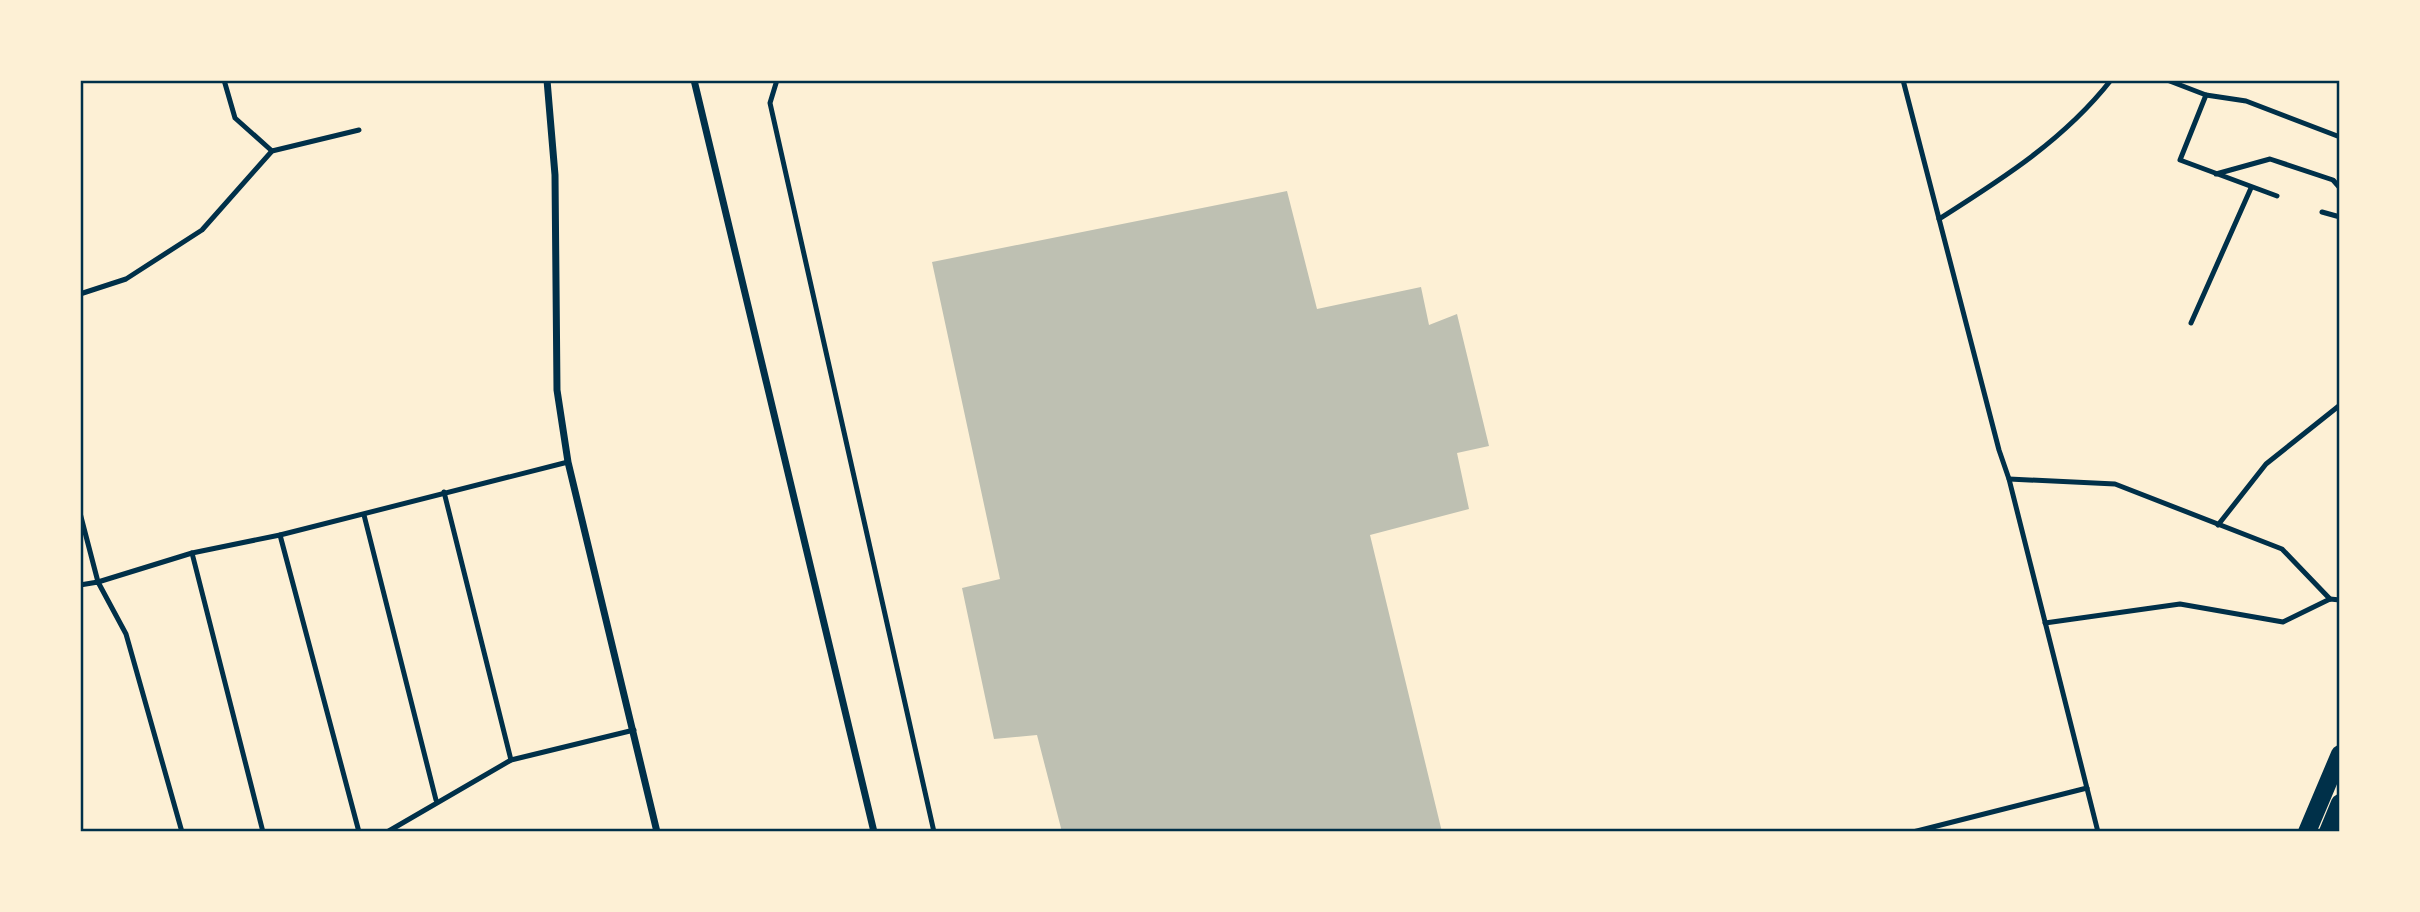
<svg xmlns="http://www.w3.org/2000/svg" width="2420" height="912" viewBox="0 0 2420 912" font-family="'Times New Roman',serif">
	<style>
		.building { fill: #bec0b2 }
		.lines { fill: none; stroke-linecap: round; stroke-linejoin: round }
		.service { stroke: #003049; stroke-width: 5 }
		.minor { stroke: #003049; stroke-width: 7 }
		.primary { stroke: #003049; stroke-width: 18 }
		.neatline { fill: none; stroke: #003049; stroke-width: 2.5 }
	</style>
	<rect width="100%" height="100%" fill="#fdf0d5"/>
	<polygon class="building" points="1287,191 1317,309 1421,287 1429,325 1457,314 1489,446 1457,453 1469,509 1370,535 1442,832 1062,832 1037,735 994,739 962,588 1000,579 932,262"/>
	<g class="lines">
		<g class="service">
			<polyline points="224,80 235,118 272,151"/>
			<polyline points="777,80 770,103 934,832"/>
			<polyline points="1903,80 1999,450 2009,479 2098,832"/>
			<polyline points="2167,80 2206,95 2246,101 2340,137"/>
			<polyline points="2206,95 2180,160 2277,196"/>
			<polyline points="2216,174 2270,159 2333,180 2340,188"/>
			<polyline points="2322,212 2340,217"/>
			<path d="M1939 219C2002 179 2064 140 2111 80"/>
			<polyline points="80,294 126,279 202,230 272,151 359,130"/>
			<polyline points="2191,323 2251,188"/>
			<polyline points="2009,479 2115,484 2282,549 2330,599"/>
			<polyline points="444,492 511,760"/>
			<polyline points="80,513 98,582 192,553"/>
			<polyline points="364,515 436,800"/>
			<polyline points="2218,525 2266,464 2340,405"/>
			<polyline points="280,535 359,832"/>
			<polyline points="80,585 98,582 126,634 182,832"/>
			<polyline points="2045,623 2180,604 2283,622 2330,599 2340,600"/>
			<polyline points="263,832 192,553 280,535 568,462"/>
			<polyline points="387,832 511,760 634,730"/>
			<polyline points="1913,832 2087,788"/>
		</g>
		<g class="minor">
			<polyline points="547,80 555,175 557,390 568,462 657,832"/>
			<polyline points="694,80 874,832"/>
		</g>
		<g class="primary">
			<polyline points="2307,832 2340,754"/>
			<polyline points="2328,832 2340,803"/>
		</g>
	</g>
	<rect width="2420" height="912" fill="none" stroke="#fdf0d5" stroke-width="164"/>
	<rect x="82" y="82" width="2256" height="748" class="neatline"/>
</svg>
